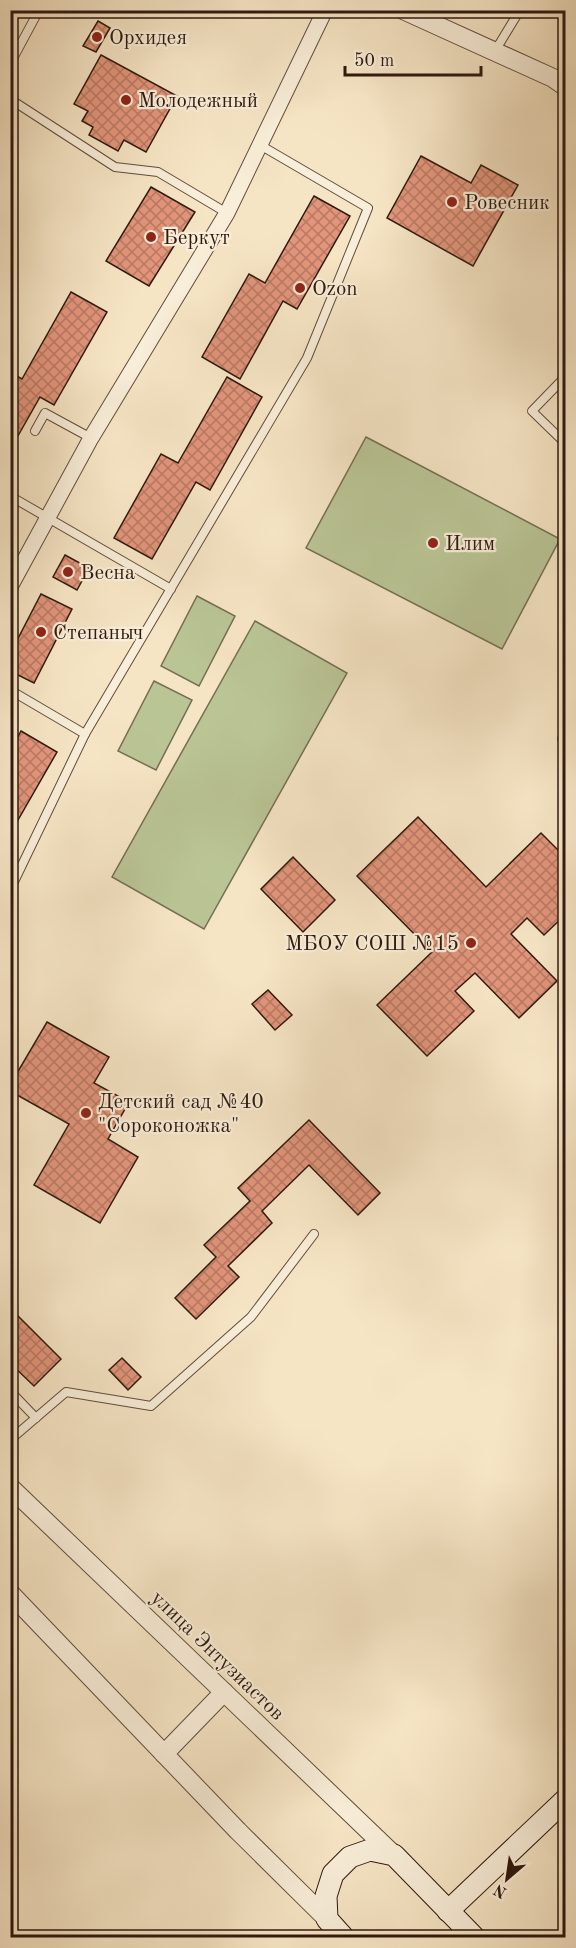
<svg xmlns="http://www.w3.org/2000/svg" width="576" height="1948" viewBox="0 0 576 1948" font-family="'Old Standard TT',serif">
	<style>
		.grass { fill: #bac596; stroke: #746f52; stroke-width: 1.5 }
		.building { fill: url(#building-cross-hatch); stroke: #2f190e; stroke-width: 1.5 }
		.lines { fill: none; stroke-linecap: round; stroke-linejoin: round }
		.service-casing { stroke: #614c3c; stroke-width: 10 }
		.minor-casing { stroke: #614c3c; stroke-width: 17 }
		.tertiary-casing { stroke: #614c3c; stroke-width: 20 }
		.secondary-casing { stroke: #2f190e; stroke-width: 23 }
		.service { stroke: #f9eed9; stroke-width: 8 }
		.minor { stroke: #f9eed9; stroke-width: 15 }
		.tertiary { stroke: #f9eed9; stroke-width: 18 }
		.secondary { stroke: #f9eed9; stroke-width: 21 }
		.poi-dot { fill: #8f2418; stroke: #f9eed9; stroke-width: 2 }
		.labels { text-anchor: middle; stroke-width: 4.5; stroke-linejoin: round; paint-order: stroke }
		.poi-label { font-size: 21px; fill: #2f190e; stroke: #f9eed9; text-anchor: start }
		.street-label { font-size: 21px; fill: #2f190e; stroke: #f9eed9 }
	</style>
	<defs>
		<pattern id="building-cross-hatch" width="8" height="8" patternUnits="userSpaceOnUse" patternTransform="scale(1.5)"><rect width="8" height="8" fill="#e2957b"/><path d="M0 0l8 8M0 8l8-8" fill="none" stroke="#b87963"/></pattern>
	</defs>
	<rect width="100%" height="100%" fill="#f6e5c5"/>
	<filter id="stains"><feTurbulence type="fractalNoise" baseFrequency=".00333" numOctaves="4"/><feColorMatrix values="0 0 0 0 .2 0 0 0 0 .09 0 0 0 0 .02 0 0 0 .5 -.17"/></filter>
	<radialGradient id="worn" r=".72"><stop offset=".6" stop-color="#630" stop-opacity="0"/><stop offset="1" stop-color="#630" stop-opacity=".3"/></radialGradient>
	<g class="grass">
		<polygon points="366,437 560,539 502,649 306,548"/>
		<polygon points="197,596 235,616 199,686 161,666"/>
		<polygon points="255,621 347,673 204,929 112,877"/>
		<polygon points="154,681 192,700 156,770 118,751"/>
	</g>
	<g class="building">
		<polygon points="98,21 110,28 96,52 83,46"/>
		<polygon points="101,55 177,96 146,152 124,140 118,151 89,135 93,127 82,121 88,111 74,104"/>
		<polygon points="421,156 471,183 481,165 518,185 473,266 387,218"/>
		<polygon points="151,187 195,212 149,286 106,261"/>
		<polygon points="314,196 350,216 297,309 283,301 240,379 202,357 249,274 265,283"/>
		<polygon points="71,292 107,312 54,405 40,397 10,450 10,372 22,379"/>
		<polygon points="227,377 262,397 210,490 196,482 152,559 114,538 161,454 178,463"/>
		<polygon points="65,555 89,568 77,590 53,577"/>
		<polygon points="41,594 72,609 34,683 10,671 10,654"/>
		<polygon points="21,731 57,752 10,834 10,751"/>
		<polygon points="418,817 486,887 541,833 566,858 566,914 544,935 527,918 511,934 557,981 519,1018 475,973 455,991 474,1011 427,1056 377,1005 432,952 357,876"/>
		<polygon points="293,857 335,900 303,932 261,889"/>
		<polygon points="268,990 292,1015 275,1030 252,1004"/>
		<polygon points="47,1022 109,1057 94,1083 129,1102 108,1139 138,1157 100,1223 34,1185 69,1124 10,1091 10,1085"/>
		<polygon points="309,1120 380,1193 358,1215 309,1165 262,1211 272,1223 228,1266 239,1277 196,1319 175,1298 216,1257 204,1245 250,1201 238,1188"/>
		<polygon points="10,1308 61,1359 34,1386 10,1363"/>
		<polygon points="122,1358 141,1377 128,1390 109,1370"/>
	</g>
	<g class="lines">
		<defs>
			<g id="service">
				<polyline points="495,51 520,10"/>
				<polyline points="10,64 39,10"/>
				<polyline points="10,99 115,167 158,172 227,213"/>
				<polyline points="566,376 532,411 566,444"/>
				<polyline points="35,431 45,413 91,438"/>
				<polyline points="10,496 171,589"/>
				<polyline points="10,690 85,734 10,890"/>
				<polyline points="85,734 307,358 368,208 260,145"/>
				<polyline points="562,739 566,742"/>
				<polyline points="10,1391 36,1418"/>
				<polyline points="10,1440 66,1392 151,1406 251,1317 314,1234"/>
			</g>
			<polyline id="minor" points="10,587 91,438 227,213 325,10"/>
			<g id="tertiary">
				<polyline points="403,10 553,78 566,87"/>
				<polyline points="10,1487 394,1855"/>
				<polyline points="10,1593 238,1831 327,1919"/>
				<polyline points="164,1754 224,1692"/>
			</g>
			<g id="secondary">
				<polyline points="448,1911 566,1799"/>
				<polyline points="344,1938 327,1919 326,1896 333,1874 350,1857 370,1850 394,1855 475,1938"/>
			</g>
		</defs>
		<use href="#service" class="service-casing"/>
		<use href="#minor" class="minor-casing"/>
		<use href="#tertiary" class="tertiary-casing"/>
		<use href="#secondary" class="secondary-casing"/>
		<use href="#service" class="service"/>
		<use href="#minor" class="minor"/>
		<use href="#tertiary" class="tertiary"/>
		<use href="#secondary" class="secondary"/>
	</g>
	<g class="poi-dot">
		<circle cx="97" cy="37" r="6"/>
		<circle cx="126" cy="100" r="6"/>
		<circle cx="452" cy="202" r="6"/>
		<circle cx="151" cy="237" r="6"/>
		<circle cx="300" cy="288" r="6"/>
		<circle cx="433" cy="543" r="6"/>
		<circle cx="68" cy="572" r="6"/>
		<circle cx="41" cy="632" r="6"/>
		<circle cx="471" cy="943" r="6"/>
		<circle cx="86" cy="1113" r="6"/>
	</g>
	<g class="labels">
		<g class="poi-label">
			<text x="109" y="44">Орхидея</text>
			<text x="138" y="107">Молодежный</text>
			<text x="464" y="209">Ровесник</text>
			<text x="163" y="244">Беркут</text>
			<text x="312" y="295">Ozon</text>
			<text x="445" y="550">Илим</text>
			<text x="80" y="579">Весна</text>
			<text x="53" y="639">Степаныч</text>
			<text x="459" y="950" text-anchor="end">МБОУ СОШ №15</text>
			<text x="98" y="1108">Детский сад №40<tspan x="98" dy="24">"Сороконожка"</tspan></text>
		</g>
		<g class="street-label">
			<text transform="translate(218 1655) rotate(44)" y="7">улица Энтузиастов</text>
		</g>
	</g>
	<rect width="576" height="1948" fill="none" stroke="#f6e5c5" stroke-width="36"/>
	<rect x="12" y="12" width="552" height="1924" fill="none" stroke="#2f190e" stroke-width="3"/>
	<rect x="18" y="18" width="540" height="1912" fill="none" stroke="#2f190e" stroke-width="1.5"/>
	<g transform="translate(507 1879) rotate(209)" stroke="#f9eed9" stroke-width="4.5" paint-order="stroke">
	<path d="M0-4.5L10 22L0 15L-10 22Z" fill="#2f190e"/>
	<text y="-9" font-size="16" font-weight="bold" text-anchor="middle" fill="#2f190e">N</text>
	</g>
	<path d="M345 66v9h136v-9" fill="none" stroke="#2f190e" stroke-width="3"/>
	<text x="354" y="66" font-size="18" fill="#2f190e" stroke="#f9eed9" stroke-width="4.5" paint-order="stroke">50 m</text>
	<rect width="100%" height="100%" filter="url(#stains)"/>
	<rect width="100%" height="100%" fill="url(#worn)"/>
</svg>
